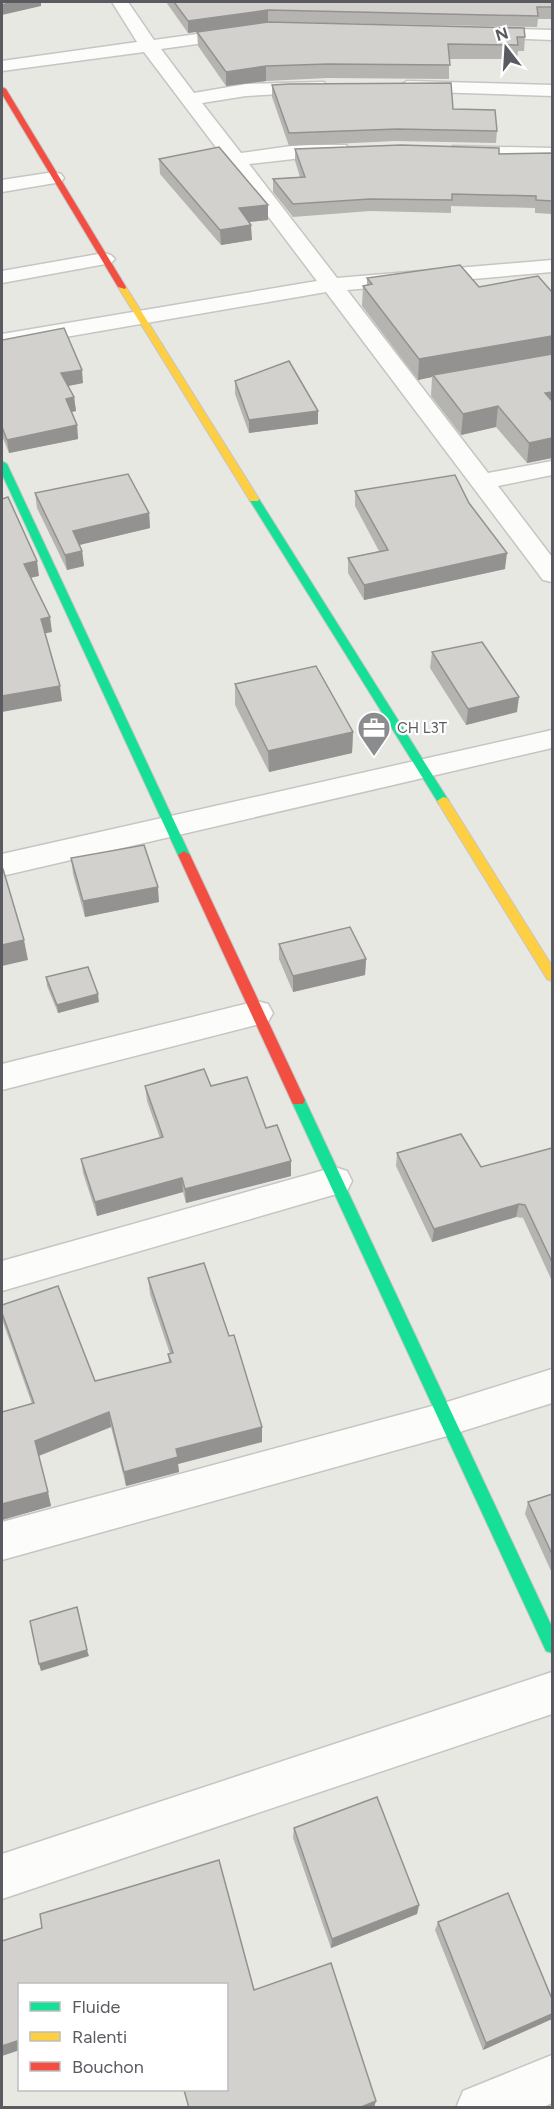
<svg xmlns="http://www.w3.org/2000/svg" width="554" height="2109" viewBox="0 0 554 2109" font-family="Figtree,sans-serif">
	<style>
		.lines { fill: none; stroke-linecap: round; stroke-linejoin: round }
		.street-casing { stroke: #c5c5c3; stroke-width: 3 }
		.fast-casing { stroke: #c5c5c4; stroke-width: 2 }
		.slow-casing { stroke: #c5c5c4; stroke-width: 2 }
		.jam-casing { stroke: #c5c5c4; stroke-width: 2 }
		.street { fill: #fcfcfb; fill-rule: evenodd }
		.fast { fill: #16e098; fill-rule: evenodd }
		.slow { fill: #ffcf43; fill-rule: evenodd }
		.jam { fill: #f24e42; fill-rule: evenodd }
		.wall { fill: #b5b4b1 }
		.shaded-wall { fill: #939290 }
		.building { fill: #d2d1ce; stroke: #939290; stroke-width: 1.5 }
		.labels { text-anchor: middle; stroke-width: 4.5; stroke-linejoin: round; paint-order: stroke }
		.poi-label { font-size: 15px; fill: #595b60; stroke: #fff; text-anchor: start }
	</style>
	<rect width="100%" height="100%" fill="#e8e8e3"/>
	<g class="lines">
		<defs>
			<g id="street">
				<polygon points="112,2 128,2 154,40 240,28 246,29 249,33 246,37 240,38 161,49 194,93 246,84 324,82 326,86 317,92 246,96 202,103 241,153 298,145 346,145 349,149 346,153 249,164 337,278 552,260 552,272 347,290 488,473 552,461 552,475 498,486 552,557 552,582 543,580 326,292 2,348 2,334 317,281 144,52 2,71 2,61 137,42"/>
				<polygon points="481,28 552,30 552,40 475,37 472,33"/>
				<polygon points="407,81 552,85 552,96 400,91 398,87"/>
				<polygon points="453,146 552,148 552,160 446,156 443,152"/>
				<polygon points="54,172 61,174 64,178 61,182 2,192 2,180"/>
				<polygon points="104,253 111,255 115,259 111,263 2,283 2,271"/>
				<polygon points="552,730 552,748 2,876 2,854"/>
				<polygon points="257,1001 268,1004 273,1013 268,1022 2,1090 2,1064"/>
				<polygon points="335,1167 347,1171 352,1181 347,1191 2,1291 2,1261"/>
				<polygon points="552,1369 552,1403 447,1436 2,1560 2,1522 447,1402"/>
				<polygon points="552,1672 552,1714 2,1899 2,1854"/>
				<polygon points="552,2055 552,2103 541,2108 456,2108 463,2091"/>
			</g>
			<g id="fast">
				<polygon points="2,461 7,464 190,855 188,858 184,859 178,855 2,474"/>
				<polygon points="254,496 259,499 447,798 449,801 447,804 439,804 249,499"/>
				<polygon points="298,1095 303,1096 305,1100 552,1627 552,1653 546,1651 291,1100 293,1096"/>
			</g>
			<g id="slow">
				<polygon points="122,284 126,287 259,499 258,501 250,501 249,499 118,287"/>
				<polygon points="443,797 447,798 552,966 552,981 547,979 437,801"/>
			</g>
			<g id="jam">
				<polygon points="2,87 6,89 126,287 125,289 118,287 2,94"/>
				<polygon points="184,851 190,855 305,1100 303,1104 293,1104 291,1100 178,855"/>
			</g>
		</defs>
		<use href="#street" class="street-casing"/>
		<use href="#fast" class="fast-casing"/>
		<use href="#slow" class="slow-casing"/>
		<use href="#jam" class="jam-casing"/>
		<use href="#street" class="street"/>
		<use href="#fast" class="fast"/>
		<use href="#slow" class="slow"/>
		<use href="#jam" class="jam"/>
	</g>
	<g class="wall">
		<polygon points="166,2 552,2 552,19 538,19 537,27 268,22 188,33"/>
		<polygon points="197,32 525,37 524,51 518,51 517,59 449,59 449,79 328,78 266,81 226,86 198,46"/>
		<polygon points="272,85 453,109 497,131 496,143 396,141 289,146 272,97"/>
		<polygon points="295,149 499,154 552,153 552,214 535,213 535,208 451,206 451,213 370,211 293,217 273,192 273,179 300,177 295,161"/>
		<polygon points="159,159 268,220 249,222 252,240 221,245 160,174"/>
		<polygon points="367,278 479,287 552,292 552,458 527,463 496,427 461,435 431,396 432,377 418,380 362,306 363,286 367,285"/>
		<polygon points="2,340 83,383 68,386 74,397 76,411 71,412 77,425 78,439 9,453 2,436"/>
		<polygon points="235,381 318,411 318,424 249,433 235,394"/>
		<polygon points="355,491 469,503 505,569 364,600 348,573 348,558 379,551 355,506"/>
		<polygon points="35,493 149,513 150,528 79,545 82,551 84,566 67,570 37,508"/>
		<polygon points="432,652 517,712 466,725 430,668"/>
		<polygon points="235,684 353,732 352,753 269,772 235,705"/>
		<polygon points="71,858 159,902 85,917 73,874"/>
		<polygon points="279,944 366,959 365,975 293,992 279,959"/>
		<polygon points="46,977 99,1002 58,1013 47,986"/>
		<polygon points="145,1086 211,1086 266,1128 291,1161 291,1176 186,1203 183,1192 97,1216 83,1173 81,1159 160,1138 147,1101"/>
		<polygon points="552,1148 552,1281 523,1218 516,1217 432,1242 396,1166 397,1153 481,1167"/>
		<polygon points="148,1278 229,1336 262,1427 262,1442 178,1464 179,1472 126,1486 111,1427 39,1456 51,1506 2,1520 32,1404 3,1322 2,1317 2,1305 95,1381 169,1363 168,1354 170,1354 150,1294"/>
		<polygon points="552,1494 552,1573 525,1514 528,1502"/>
		<polygon points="294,1828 419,1905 417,1914 331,1948 293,1838"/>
		<polygon points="438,1922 552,1999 552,2019 483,2050 435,1930"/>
	</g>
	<g class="shaded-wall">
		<polygon points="10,2 41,2 41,6 2,15 2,4"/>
		<polygon points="268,10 268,22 188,33 188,21"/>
		<polygon points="266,66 266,81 226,86 226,72"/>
		<polygon points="268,205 268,220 240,223 239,208"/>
		<polygon points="251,225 252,240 221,245 220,230"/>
		<polygon points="552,336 552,355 433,375 432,377 418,380 419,359"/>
		<polygon points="82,370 83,383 63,387 61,373"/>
		<polygon points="552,392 552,412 545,393"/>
		<polygon points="74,397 76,411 67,413 66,399"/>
		<polygon points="498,406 496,427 461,435 463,414"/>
		<polygon points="318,411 318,424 249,433 249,420"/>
		<polygon points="77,425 78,439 9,453 7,440"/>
		<polygon points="552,438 552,458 527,463 529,443"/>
		<polygon points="149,513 150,528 75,546 73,531"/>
		<polygon points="82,551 84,566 67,570 65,555"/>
		<polygon points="507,553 505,569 364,600 364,585"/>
		<polygon points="37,561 39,576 26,579 24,564"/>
		<polygon points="50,617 52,632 42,634 41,619"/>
		<polygon points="60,686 62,701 2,712 2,696"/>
		<polygon points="519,697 517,712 466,725 468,709"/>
		<polygon points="353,732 352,753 269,772 268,751"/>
		<polygon points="158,887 159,902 85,917 83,901"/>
		<polygon points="24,940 28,960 2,966 2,945"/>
		<polygon points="366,959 365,975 293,992 293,976"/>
		<polygon points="98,994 99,1002 58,1013 57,1005"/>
		<polygon points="291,1161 291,1176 186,1203 185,1189"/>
		<polygon points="182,1178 183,1192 97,1216 95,1202"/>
		<polygon points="519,1204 516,1217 432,1242 434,1229"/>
		<polygon points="109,1412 111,1427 38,1456 35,1441"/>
		<polygon points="262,1427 262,1442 178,1464 179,1472 126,1486 124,1472 176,1449"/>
		<polygon points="48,1492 51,1506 2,1520 2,1504"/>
		<polygon points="87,1650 89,1656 41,1671 39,1664"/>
		<polygon points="419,1905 417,1914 331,1948 332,1939"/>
		<polygon points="552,2014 552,2019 483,2050 486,2043"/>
		<polygon points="20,2040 20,2050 2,2056 2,2046"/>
		<polygon points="376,2101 374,2108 359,2108"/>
	</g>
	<g class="building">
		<polygon points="174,2 552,2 552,7 537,7 538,16 268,10 188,21"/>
		<polygon points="268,22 524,28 525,37 517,37 518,45 448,44 450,65 328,64 266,66 226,72 197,32"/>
		<polygon points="451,83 453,109 495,110 497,131 397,129 289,133 272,85 289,84"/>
		<polygon points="401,145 499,148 499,154 552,153 552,201 536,200 536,196 452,194 452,200 370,199 293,204 273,179 305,177 295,149"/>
		<polygon points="219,147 268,205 239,208 251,225 220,230 159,159"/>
		<polygon points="460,265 479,287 538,276 552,292 552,336 419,359 363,286 372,284 367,278"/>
		<polygon points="64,328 82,370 61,373 74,397 66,399 77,425 7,440 2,427 2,340"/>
		<polygon points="552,354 552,392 545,393 552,401 552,438 529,443 498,406 463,414 433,375"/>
		<polygon points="289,361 318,411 249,420 235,381"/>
		<polygon points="128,474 149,513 73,531 82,551 65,555 35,493"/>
		<polygon points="455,475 469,503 507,553 364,585 348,558 388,550 355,491"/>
		<polygon points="8,497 37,561 24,564 50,617 41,619 60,686 2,696 2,499"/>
		<polygon points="482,642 519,697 468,709 432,652"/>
		<polygon points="316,666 353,732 268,751 235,684"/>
		<polygon points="144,845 158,887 83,901 71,858"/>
		<polygon points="2,869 3,869 24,940 2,945"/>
		<polygon points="350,927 366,959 293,976 279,944"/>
		<polygon points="88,967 98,994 57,1005 46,977"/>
		<polygon points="204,1069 211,1086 247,1077 266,1128 277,1125 291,1161 185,1189 182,1178 95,1202 81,1159 163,1137 145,1086"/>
		<polygon points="461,1134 481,1167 552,1148 552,1262 525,1205 519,1204 434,1229 397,1153"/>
		<polygon points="204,1263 229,1336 234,1335 262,1427 176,1449 178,1457 124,1472 109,1412 35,1441 48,1492 2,1504 2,1412 34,1403 2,1313 2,1305 58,1286 95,1381 171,1362 168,1354 173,1353 148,1278"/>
		<polygon points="552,1494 552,1554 528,1502"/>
		<polygon points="77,1607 87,1650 39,1664 30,1621"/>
		<polygon points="377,1797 419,1905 332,1939 294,1828"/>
		<polygon points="219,1860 254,1990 331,1963 376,2101 359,2108 189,2108 184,2090 226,2090 226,1984 20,1984 20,2040 2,2046 2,1941 42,1928 40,1914"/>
		<polygon points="508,1893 552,1999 552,2014 486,2043 438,1922"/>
	</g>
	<defs>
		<symbol id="office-pin" viewBox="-11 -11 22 30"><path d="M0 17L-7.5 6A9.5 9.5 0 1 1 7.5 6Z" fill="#8b8c8e" stroke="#fff"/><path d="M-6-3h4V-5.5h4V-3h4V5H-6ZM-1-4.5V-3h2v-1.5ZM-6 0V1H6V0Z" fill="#fff"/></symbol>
	</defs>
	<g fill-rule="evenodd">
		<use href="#office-pin" x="355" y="709" width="38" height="52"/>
	</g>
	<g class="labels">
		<g class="poi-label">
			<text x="397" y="733">CH L3T</text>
		</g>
	</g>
	<rect width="554" height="2109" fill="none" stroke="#595b60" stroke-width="6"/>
	<rect x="18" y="1983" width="210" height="108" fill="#ffffff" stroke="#bdbdbf" stroke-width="1.5"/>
	<rect x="30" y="2002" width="30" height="9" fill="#16e098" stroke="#bdbdbf" stroke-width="1.5"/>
	<text x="72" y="2013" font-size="18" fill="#595b60">Fluide</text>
	<rect x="30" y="2032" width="30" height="9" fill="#ffcf43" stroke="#bdbdbf" stroke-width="1.5"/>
	<text x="72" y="2043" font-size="18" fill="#595b60">Ralenti</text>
	<rect x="30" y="2062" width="30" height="9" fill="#f24e42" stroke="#bdbdbf" stroke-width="1.5"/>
	<text x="72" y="2073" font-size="18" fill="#595b60">Bouchon</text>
	<g transform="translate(506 48) rotate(343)" stroke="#ffffff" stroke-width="4.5" paint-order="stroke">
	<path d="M0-4.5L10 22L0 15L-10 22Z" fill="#595b60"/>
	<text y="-9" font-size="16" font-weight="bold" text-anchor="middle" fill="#595b60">N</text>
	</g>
</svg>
